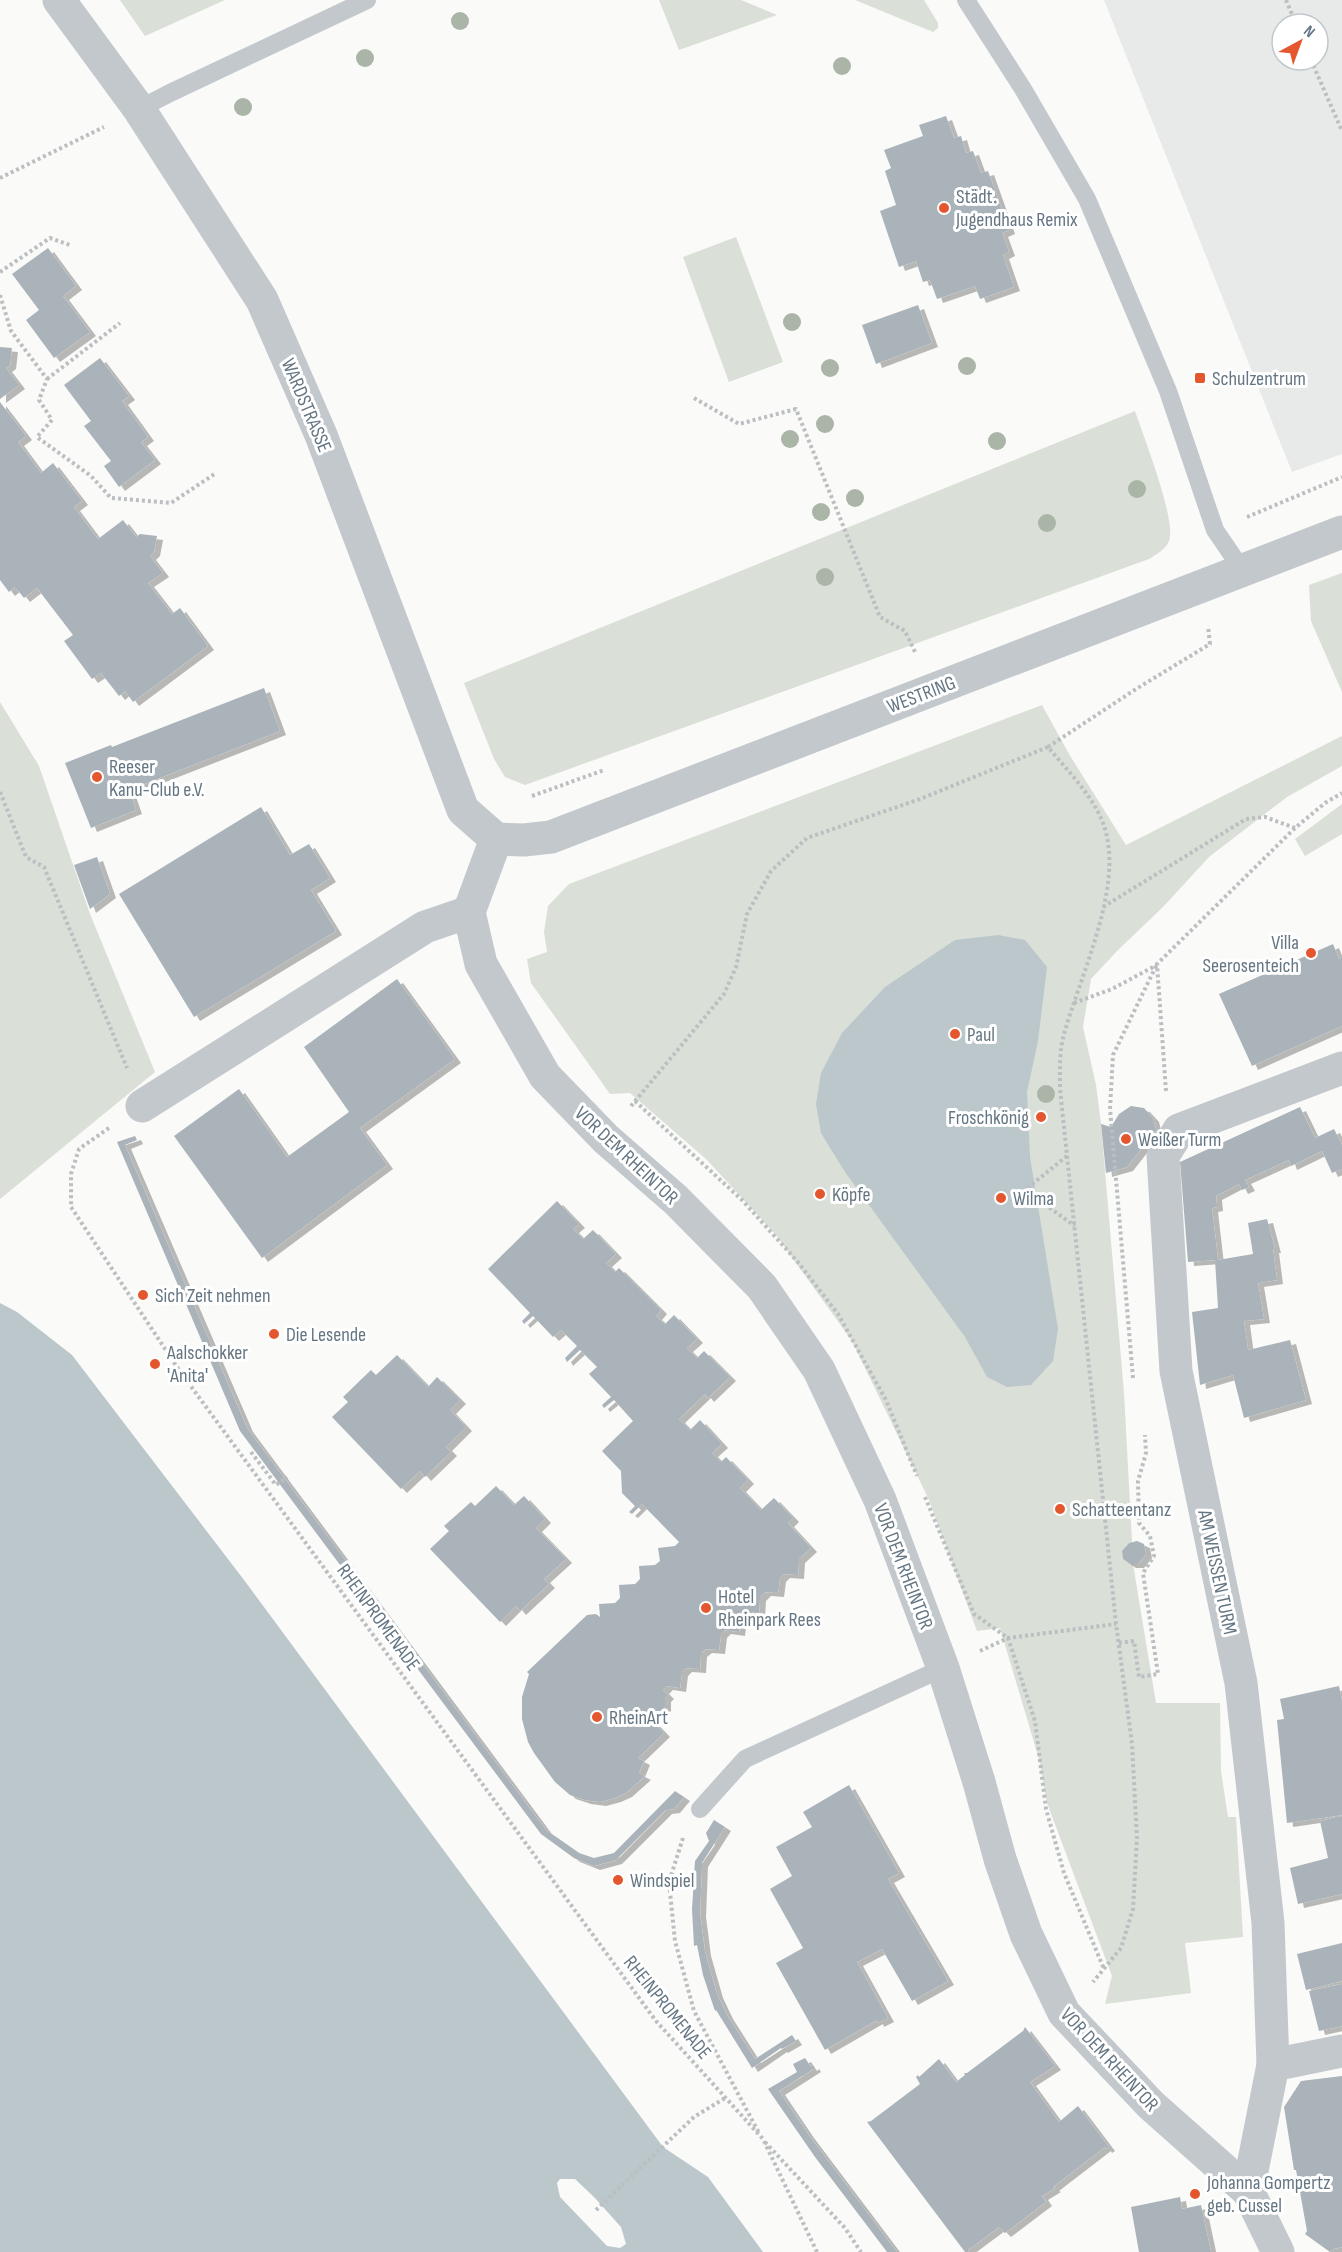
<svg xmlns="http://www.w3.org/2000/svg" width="1342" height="2252" viewBox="0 0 1342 2252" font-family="'Sofia Sans Condensed',sans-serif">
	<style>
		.built { fill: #e8e9e9; fill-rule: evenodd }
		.green { fill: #dadfd7 }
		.water { fill: #bbc7cb }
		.pier { fill: #fafaf8 }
		.building { fill: #aab3b9; filter: url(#shadow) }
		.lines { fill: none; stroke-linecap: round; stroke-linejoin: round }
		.path { stroke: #bbbfc2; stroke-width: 4; stroke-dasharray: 3 3; stroke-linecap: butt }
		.service { stroke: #c3c8cc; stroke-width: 18 }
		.minor { stroke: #c3c8cc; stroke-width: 33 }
		.tree { fill: #aab4a7 }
		.poi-dot { fill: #e4572e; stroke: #fff; stroke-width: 2 }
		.labels { text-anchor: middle; stroke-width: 6; stroke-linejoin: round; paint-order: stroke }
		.poi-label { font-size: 20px; fill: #657683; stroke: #fff; text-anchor: start }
		.street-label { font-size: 20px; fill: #657683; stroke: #fff }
	</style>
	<defs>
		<filter id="shadow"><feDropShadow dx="6" dy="4" stdDeviation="0" flood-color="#0004"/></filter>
	</defs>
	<rect width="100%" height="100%" fill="#fafaf8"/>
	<path class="built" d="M1104 0H1342V454L1292 472ZM1282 24H1318V60H1282Z"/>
	<g class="green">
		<polygon points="120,0 225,0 145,36"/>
		<polygon points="659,0 741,0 777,15 679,50"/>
		<polygon points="855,0 924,0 938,23 938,28 933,32"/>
		<polygon points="736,237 783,362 729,382 683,257"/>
		<path d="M1135 411C1143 435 1177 521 1169 541 1165 550 1157 554 1149 559L525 785 505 777 494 759 464 683Z"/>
		<polygon points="1342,573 1342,692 1311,621 1309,585"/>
		<polygon points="0,702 39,766 90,914 155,1072 0,1199"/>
		<polygon points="1042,705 1069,754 1126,845 1342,736 1342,766 1287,797 1209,857 1163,907 1118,950 1091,979 1083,1027 1096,1085 1101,1124 1124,1393 1132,1542 1129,1543 1122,1551 1123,1559 1130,1564 1133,1564 1156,1703 1220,1703 1221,1771 1228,1817 1236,1817 1243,1937 1185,1943 1191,1993 1105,2004 1112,1976 1047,1803 1039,1759 1000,1628 977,1631 929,1500 852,1341 776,1235 707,1160 630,1093 610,1094 531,983 527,959 547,952 544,932 548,906 569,884"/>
		<polygon points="1342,804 1342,834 1305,856 1295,839"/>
	</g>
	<g class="water">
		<polygon points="998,935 1025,940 1047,967 1038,1041 1027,1092 1030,1157 1058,1329 1053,1361 1031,1385 1007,1387 987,1377 965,1337 845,1172 821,1133 816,1104 821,1073 842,1033 885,987 955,940"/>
		<polygon points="0,1303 17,1312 72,1355 244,1580 663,2147 708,2177 763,2252 0,2252"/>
	</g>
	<polygon class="pier" points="560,2179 575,2179 595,2198 621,2227 626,2244 620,2248 607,2246 560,2197 557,2183"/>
	<g class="building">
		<polygon points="946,116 954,138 961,136 966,153 973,151 981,173 988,171 1009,230 1002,233 1009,252 1003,255 1014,287 980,299 975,286 937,299 930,280 923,282 916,261 899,267 880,211 896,205 885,171 891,168 884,150 923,136 919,125"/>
		<polygon points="48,248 76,286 63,296 90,332 54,358 26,320 39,310 12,274"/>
		<polygon points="918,305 932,343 876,364 862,325"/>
		<polygon points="0,347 12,348 10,365 6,368 19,385 0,399"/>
		<polygon points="100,358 129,396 122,401 148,437 141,442 155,460 119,487 104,466 111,461 84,426 91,421 64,385"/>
		<polygon points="0,402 26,436 18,442 41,473 53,463 82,501 74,507 98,539 123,520 136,537 140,534 157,536 154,552 150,556 163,573 148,583 172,614 180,608 208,646 133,702 125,691 119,696 101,673 92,679 64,641 73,635 37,588 24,598 15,587 9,592 0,580"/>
		<polygon points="264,688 280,731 129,790 136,810 91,828 65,763 111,745 112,747"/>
		<polygon points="261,807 290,855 309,844 330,878 311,890 336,931 194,1017 119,894"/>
		<polygon points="97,857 110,894 90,909 74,865"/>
		<polygon points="1333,944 1339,959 1342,957 1342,1026 1252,1066 1219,994"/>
		<polygon points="397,979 455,1059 360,1128 387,1165 262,1258 174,1136 239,1089 287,1157 349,1112 304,1047"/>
		<polygon points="1131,1106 1144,1108 1153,1118 1156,1130 1127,1167 1106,1173 1101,1124 1111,1127 1119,1114"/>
		<polygon points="1300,1107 1315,1138 1334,1129 1342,1145 1342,1169 1332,1173 1322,1151 1291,1166 1289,1160 1245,1180 1249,1187 1242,1190 1239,1184 1216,1196 1217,1207 1212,1208 1218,1260 1253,1254 1248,1223 1267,1219 1275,1249 1273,1249 1277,1280 1258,1283 1264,1319 1244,1321 1248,1350 1290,1340 1306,1400 1244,1418 1233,1375 1200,1385 1192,1312 1218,1308 1215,1260 1188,1262 1180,1162"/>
		<polygon points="135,1136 137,1140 125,1145 247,1428 546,1830 579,1853 594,1858 614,1853 675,1791 684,1797 674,1809 666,1810 616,1860 594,1866 574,1858 541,1834 240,1431 117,1142"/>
		<polygon points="557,1201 579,1224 573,1229 583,1239 593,1230 616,1254 606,1263 615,1272 619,1268 661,1310 656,1316 665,1324 674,1315 697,1339 687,1348 697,1358 704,1351 730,1377 708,1398 705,1394 679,1419 690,1430 700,1420 722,1444 712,1453 721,1462 726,1457 748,1480 740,1488 761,1510 774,1498 793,1518 788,1523 811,1548 799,1559 798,1575 784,1574 780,1578 778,1593 765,1592 760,1597 759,1613 745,1611 741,1615 739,1632 725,1630 721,1634 719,1650 706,1649 701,1653 700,1669 686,1668 682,1672 680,1688 667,1686 663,1690 668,1695 665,1698 665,1707 659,1712 647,1715 664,1733 638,1758 644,1761 639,1773 645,1776 626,1793 615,1798 600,1802 585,1800 570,1795 555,1782 534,1753 528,1742 522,1719 522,1697 529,1674 527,1672 587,1615 596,1614 600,1617 599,1604 615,1603 620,1598 619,1585 635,1584 640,1579 639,1566 655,1565 660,1561 658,1548 675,1546 679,1542 642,1504 632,1514 629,1512 635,1506 622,1493 621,1471 602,1451 633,1421 614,1400 604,1408 602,1405 611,1397 589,1374 597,1367 580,1350 567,1362 565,1358 577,1346 561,1330 553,1337 533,1316 524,1324 522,1321 530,1313 488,1269"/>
		<polygon points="397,1355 428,1387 437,1377 460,1400 450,1410 466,1427 446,1447 451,1452 425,1477 420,1471 401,1489 332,1417 348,1402 343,1397 371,1370 376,1375"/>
		<polygon points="496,1486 514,1505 524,1496 545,1519 536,1528 566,1559 544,1579 549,1584 520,1611 516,1606 500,1622 430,1549 449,1531 444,1526 471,1502 475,1506"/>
		<polygon points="1137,1541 1144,1544 1146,1554 1138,1564 1130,1564 1123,1559 1122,1551 1129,1543"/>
		<polygon points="1339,1686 1342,1701 1342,1815 1287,1823 1277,1720 1284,1719 1280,1699"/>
		<polygon points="849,1785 899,1873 888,1879 948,1981 912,2001 882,1949 857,1962 888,2018 878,2023 877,2020 825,2050 776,1963 803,1948 770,1889 792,1876 776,1847 812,1827 803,1812"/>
		<polygon points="1342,1816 1342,1894 1298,1904 1290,1868 1328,1858 1320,1821"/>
		<polygon points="714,1820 725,1827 702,1863 700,1913 705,1952 717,1994 727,2015 755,2059 792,2035 796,2041 782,2049 781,2048 752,2068 716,2010 715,2011 703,1975 697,1945 694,1946 692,1909 694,1878 691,1878 694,1875 695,1861 709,1841 706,1833"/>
		<polygon points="1342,1943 1342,1981 1306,1990 1297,1954"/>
		<polygon points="1342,1984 1342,2026 1319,2031 1309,1991"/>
		<polygon points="1025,2027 1055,2066 1030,2082 1059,2122 1078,2106 1109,2147 1106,2149 1105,2147 1053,2187 1055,2188 1042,2196 1046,2202 1005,2233 999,2227 968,2250 969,2252 965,2252 867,2122 871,2121 920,2084 916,2077 918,2075 919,2077 939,2059 956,2082 965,2075 964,2073 967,2073 1023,2031"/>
		<polygon points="805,2058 811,2067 813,2065 815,2068 779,2091 808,2134 897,2252 887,2252 815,2157 768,2089 797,2072 793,2064"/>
		<polygon points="1342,2076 1342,2247 1333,2249 1330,2252 1305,2234 1307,2231 1296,2170 1294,2170 1284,2107 1301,2081"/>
		<polygon points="1180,2197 1182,2209 1201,2205 1211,2252 1139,2252 1131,2207"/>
	</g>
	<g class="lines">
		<g class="path">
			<polyline points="1286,0 1296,24"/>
			<polyline points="1311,60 1342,131"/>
			<polyline points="0,178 104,127"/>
			<polyline points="0,272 50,238 70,245"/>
			<polyline points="0,295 11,331 47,379 39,400 52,420 37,437 91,476 111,498 171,503 216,473"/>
			<polyline points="47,379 120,323"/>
			<polyline points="694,398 739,424 796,409 880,617 905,631 915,652"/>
			<polyline points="1247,517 1342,477"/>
			<polyline points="1048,747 1136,689 1210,644 1208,626"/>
			<polyline points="0,792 26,857 44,867 127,1068"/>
			<polyline points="532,796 604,770"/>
			<polyline points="1103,907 1246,819 1265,817 1295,828"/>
			<polyline points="1074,1003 1112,989 1157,965"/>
			<polyline points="1166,1091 1157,964 1295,828 1325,803 1342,793"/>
			<polyline points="635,1101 742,1200 797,1261 838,1314 886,1400 917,1476"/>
			<path d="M631 1106 724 994 736 967 747 914 771 871 807 838 920 799 1048 747C1067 770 1095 798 1104 826 1125 887 1079 977 1063 1038 1059 1055 1060 1072 1060 1089L1116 1624 1132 1744 1137 1838 1133 1909 1121 1948 1093 1982"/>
			<polyline points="109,1128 79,1149 71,1174 71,1207 179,1370 656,2021 763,2139 817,2252"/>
			<polyline points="1067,1156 1025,1190 1075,1226"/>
			<polyline points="1133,1378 1110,1109 1113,1055 1157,964"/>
			<polyline points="251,1452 276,1485 287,1477"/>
			<polyline points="925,1497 974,1614 1008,1638 1035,1721 1046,1809 1064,1873 1104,1969"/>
			<polyline points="1119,1643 1134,1641 1139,1677 1158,1674 1143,1573 1154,1556 1150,1536 1139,1523 1138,1481 1146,1453 1145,1435"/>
			<polyline points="980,1651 1008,1638 1116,1624"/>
			<polyline points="683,1838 669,1882 675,1941 694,2011 759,2133"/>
			<polyline points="765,2142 845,2228 861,2252"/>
			<polyline points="596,2210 694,2117 725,2098"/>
		</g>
		<g class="service">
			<polyline points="966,0 1023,89 1087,199 1168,391 1215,530 1243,571"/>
			<polyline points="139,109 170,93 367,0"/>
			<polyline points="700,1809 745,1759 943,1668"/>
		</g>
		<g class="minor">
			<polyline points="59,0 139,109 262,300 321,435 463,810 496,839"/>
			<polyline points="496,839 469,912 481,964 545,1076 606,1139 676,1200 762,1287 819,1370 880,1500 943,1668 979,1782 1000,1859 1026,1934 1064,2013 1151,2105 1248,2191 1278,2252"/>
			<polyline points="496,839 524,840 551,837 1342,532"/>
			<polyline points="142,1106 425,927 469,912"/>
			<polyline points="1273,2065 1342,2051"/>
			<polyline points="1248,2191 1273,2065 1268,1923 1241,1683 1176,1371 1163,1156 1179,1130 1342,1068"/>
		</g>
	</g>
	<g class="tree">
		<circle cx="460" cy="21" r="9"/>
		<circle cx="365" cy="58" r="9"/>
		<circle cx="842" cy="66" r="9"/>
		<circle cx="243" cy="107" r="9"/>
		<circle cx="792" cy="322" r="9"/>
		<circle cx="967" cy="366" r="9"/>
		<circle cx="830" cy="368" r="9"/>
		<circle cx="825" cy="424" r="9"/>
		<circle cx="790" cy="439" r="9"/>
		<circle cx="997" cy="441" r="9"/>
		<circle cx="1137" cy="489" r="9"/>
		<circle cx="855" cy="498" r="9"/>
		<circle cx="821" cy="512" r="9"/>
		<circle cx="1047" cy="523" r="9"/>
		<circle cx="825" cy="577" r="9"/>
		<circle cx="1046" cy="1094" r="9"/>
	</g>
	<g class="poi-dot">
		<circle cx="944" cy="208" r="6"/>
		<rect x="1194" y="372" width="12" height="12" rx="3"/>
		<circle cx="97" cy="777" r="6"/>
		<circle cx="1311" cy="953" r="6"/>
		<circle cx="955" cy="1034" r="6"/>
		<circle cx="1041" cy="1117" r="6"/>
		<circle cx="1126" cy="1139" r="6"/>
		<circle cx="820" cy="1194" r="6"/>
		<circle cx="1001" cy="1198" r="6"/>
		<circle cx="143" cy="1295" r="6"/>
		<circle cx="274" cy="1334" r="6"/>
		<circle cx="155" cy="1364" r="6"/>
		<circle cx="1060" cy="1509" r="6"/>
		<circle cx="706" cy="1608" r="6"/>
		<circle cx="597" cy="1717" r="6"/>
		<circle cx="618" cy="1880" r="6"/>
		<circle cx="1195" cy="2194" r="6"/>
	</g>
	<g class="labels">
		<g class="poi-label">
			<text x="956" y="203">Städt.<tspan x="956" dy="23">Jugendhaus Remix</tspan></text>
			<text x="1212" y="385">Schulzentrum</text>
			<text x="109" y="773">Reeser<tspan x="109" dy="23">Kanu-Club e.V.</tspan></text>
			<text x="1299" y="949" text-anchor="end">Villa<tspan x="1299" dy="23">Seerosenteich</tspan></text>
			<text x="967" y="1041">Paul</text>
			<text x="1029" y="1124" text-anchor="end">Froschkönig</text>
			<text x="1138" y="1146">Weißer Turm</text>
			<text x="832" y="1201">Köpfe</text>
			<text x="1013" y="1205">Wilma</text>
			<text x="155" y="1302">Sich Zeit nehmen</text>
			<text x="286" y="1341">Die Lesende</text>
			<text x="167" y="1359">Aalschokker<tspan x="167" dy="23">'Anita'</tspan></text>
			<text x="1072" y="1516">Schatteentanz</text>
			<text x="718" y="1603">Hotel<tspan x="718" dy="23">Rheinpark Rees</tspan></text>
			<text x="609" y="1724">RheinArt</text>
			<text x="630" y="1887">Windspiel</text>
			<text x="1207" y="2189">Johanna Gompertz<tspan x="1207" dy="23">geb. Cussel</tspan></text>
		</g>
		<g class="street-label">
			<text transform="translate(307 405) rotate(67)" y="7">WARDSTRASSE</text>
			<text transform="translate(921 694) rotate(-21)" y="7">WESTRING</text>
			<text transform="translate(627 1155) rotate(43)" y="7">VOR DEM RHEINTOR</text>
			<text transform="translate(904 1566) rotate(69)" y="7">VOR DEM RHEINTOR</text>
			<text transform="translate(1218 1572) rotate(78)" y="7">AM WEISSEN TURM</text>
			<text transform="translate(379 1617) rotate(54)" y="7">RHEINPROMENADE</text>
			<text transform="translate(668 2007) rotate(51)" y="7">RHEINPROMENADE</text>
			<text transform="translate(1110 2059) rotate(47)" y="7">VOR DEM RHEINTOR</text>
		</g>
	</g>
	<g transform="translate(1300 42) rotate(41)"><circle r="28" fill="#ffffff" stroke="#c1c8cd" stroke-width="1.5"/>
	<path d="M0-4.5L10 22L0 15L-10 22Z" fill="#e4572e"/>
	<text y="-9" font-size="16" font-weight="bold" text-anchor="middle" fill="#657683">N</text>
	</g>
</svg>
